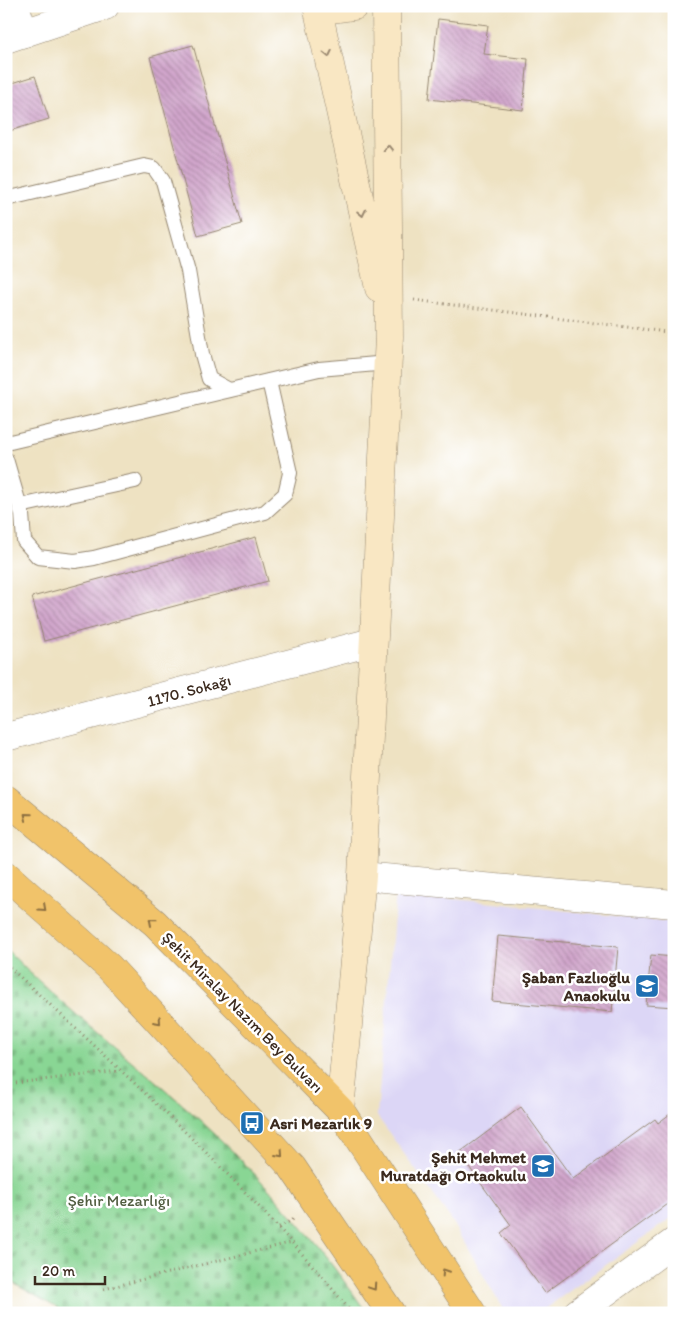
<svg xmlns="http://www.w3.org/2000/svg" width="680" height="1319" viewBox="0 0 680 1319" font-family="Itim,sans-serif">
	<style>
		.built { fill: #dcd6f6 }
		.cemetery { fill: url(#cemetery-stones); stroke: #628059 }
		.building { fill: url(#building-back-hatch) }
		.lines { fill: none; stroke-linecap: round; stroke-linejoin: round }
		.lane-casing { stroke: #948670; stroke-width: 16 }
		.street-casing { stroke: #948670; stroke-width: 29 }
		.secondary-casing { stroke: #948670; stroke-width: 29 }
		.primary-casing { stroke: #948670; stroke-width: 29 }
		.path { stroke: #948670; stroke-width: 3; stroke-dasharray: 1 4; stroke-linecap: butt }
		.lane { stroke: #fff; stroke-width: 14 }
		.street { stroke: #fff; stroke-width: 28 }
		.secondary { stroke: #f9e7c3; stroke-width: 28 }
		.primary { stroke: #f1c36a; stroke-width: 28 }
		.oneway { stroke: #9a8870 }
		.oneway2 { stroke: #8d6f40 }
		.labels { text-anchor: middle; stroke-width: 5; stroke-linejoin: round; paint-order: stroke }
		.street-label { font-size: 16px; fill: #3b2a1e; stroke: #fff }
		.poi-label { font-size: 16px; font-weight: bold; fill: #3b2a1e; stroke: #fff; text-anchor: end }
		.park-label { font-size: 16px; fill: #525e41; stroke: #fff }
	</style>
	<defs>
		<pattern id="cemetery-stones" width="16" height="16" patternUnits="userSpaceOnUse" patternTransform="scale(1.25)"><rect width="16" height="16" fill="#89d694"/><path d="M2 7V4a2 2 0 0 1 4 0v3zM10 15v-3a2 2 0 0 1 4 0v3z" fill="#77b87f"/></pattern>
		<pattern id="building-back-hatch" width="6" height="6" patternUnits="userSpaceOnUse" patternTransform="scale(1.25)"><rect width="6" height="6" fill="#d1a6cc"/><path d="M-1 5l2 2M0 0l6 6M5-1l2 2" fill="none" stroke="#ab87a5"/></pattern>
	</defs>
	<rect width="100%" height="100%" fill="#fff"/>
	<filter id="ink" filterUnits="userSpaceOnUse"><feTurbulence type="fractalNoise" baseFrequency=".02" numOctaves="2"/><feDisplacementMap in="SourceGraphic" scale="10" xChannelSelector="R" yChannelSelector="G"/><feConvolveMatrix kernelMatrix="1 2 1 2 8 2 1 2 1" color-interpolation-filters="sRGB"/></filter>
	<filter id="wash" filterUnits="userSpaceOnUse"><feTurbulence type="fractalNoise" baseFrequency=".0096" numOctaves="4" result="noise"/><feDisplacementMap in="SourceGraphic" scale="20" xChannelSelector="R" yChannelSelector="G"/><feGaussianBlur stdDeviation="1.12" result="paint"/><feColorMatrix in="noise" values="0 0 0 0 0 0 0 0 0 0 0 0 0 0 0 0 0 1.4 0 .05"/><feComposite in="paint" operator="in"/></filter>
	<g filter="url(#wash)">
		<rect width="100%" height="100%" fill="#eee2c2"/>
		<polygon class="built" points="396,893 674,922 674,1216 539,1313 505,1313 453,1222 377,1116"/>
		<path class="cemetery" d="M6 949C67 1012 138 1063 202 1122 264 1179 319 1244 367 1313H66L6 1279Z"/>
		<g id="blocks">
			<g class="building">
				<polygon points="438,19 488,25 484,54 528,59 523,110 429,99"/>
				<polygon points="193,45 242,224 198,236 150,57"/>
				<polygon points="35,76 49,119 6,132 6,85"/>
				<polygon points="256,537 268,581 44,641 32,597"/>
				<polygon points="498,936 618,947 612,1012 492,1001"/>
				<polygon points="651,955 674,957 674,1007 646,1005"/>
				<polygon points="521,1107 573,1179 655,1119 658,1123 674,1111 674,1199 545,1293 501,1233 511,1225 459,1153"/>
			</g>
		</g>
	</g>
	<g filter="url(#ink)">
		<use href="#blocks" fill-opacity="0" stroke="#948670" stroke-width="1"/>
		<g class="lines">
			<defs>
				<g id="lane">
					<polyline points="6,199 144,166 154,168 163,181 188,271 202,354 209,379 229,390"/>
					<polyline points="6,443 319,369 388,363"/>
					<polyline points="6,459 22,514 24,541 38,557 75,561 94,558 265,512 285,494 290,473 269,381"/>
					<polyline points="20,506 135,481"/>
				</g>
				<g id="street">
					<polyline points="15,6 24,33"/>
					<polyline points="6,39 105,6"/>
					<polyline points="6,737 372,642"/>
					<polyline points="362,876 674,904"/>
					<polyline points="577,1313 674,1242"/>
				</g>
				<g id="secondary">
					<polyline points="317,6 379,288"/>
					<polyline points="318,6 332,9 354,6"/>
					<polyline points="340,1110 362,876 389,337 386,6"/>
				</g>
				<g id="primary">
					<polyline points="6,799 155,923 340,1110 472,1313"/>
					<polyline points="6,875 109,967 292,1167 391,1313"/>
				</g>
			</defs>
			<use href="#lane" class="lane-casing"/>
			<use href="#street" class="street-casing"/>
			<use href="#secondary" class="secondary-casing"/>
			<use href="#primary" class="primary-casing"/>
			<g class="path">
				<polyline points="414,300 674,333"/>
				<path d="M6 964C126 1075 249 1185 352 1313"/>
				<polyline points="6,1084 120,1071"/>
				<polyline points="279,1227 296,1218"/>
				<polyline points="104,1289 293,1242"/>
			</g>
			<use href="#lane" class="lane"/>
			<use href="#street" class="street"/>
			<use href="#secondary" class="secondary"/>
			<use href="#primary" class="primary"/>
		</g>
		<defs><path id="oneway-chevron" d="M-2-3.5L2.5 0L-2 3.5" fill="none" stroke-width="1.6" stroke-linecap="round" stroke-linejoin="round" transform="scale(1.25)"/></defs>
		<g class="oneway">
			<use href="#oneway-chevron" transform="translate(328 54) rotate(78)"/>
			<use href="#oneway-chevron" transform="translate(388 148) rotate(-91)"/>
			<use href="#oneway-chevron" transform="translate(362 213) rotate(78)"/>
		</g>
		<g class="oneway2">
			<use href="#oneway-chevron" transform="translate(27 816) rotate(-140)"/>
			<use href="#oneway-chevron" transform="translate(43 908) rotate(42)"/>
			<use href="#oneway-chevron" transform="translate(152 921) rotate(-139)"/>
			<use href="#oneway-chevron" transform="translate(158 1021) rotate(48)"/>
			<use href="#oneway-chevron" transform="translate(280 1154) rotate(48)"/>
			<use href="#oneway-chevron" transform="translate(445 1272) rotate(-123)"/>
			<use href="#oneway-chevron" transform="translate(373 1287) rotate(56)"/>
		</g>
	</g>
	<defs>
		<symbol id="school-square" viewBox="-11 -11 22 22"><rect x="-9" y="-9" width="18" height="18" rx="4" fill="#1f6fb2" stroke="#fff"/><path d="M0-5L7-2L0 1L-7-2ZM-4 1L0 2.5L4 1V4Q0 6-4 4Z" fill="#fff"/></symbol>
		<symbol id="bus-square" viewBox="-11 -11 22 22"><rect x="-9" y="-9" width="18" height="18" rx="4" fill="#1f6fb2" stroke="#fff"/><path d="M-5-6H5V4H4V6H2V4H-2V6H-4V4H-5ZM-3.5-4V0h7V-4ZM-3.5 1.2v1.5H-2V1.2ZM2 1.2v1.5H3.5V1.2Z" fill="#fff"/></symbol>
	</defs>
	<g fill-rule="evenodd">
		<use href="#school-square" x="633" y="972" width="28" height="28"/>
		<use href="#bus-square" x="238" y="1109" width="28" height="28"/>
		<use href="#school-square" x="529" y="1152" width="28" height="28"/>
	</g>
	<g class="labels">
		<g class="street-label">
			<text transform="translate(189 690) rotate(-15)" y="6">1170. Sokağı</text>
			<text transform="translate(243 1012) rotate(45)" y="6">Şehit Miralay Nazım Bey Bulvarı</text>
		</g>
		<g class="poi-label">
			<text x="630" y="983">Şaban Fazlıoğlu<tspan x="630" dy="18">Anaokulu</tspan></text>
			<text x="270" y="1129" text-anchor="start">Asri Mezarlık 9</text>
			<text x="526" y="1163">Şehit Mehmet<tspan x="526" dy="18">Muratdağı Ortaokulu</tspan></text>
		</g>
		<g class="park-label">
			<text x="119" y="1206">Şehir Mezarlığı</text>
		</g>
	</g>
	<rect width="680" height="1319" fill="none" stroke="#fff" stroke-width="25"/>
	<path d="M35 1276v8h70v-8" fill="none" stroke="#3b2a1e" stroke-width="2.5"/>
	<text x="42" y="1276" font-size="15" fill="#3b2a1e" stroke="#ffffff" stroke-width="4" paint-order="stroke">20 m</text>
</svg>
